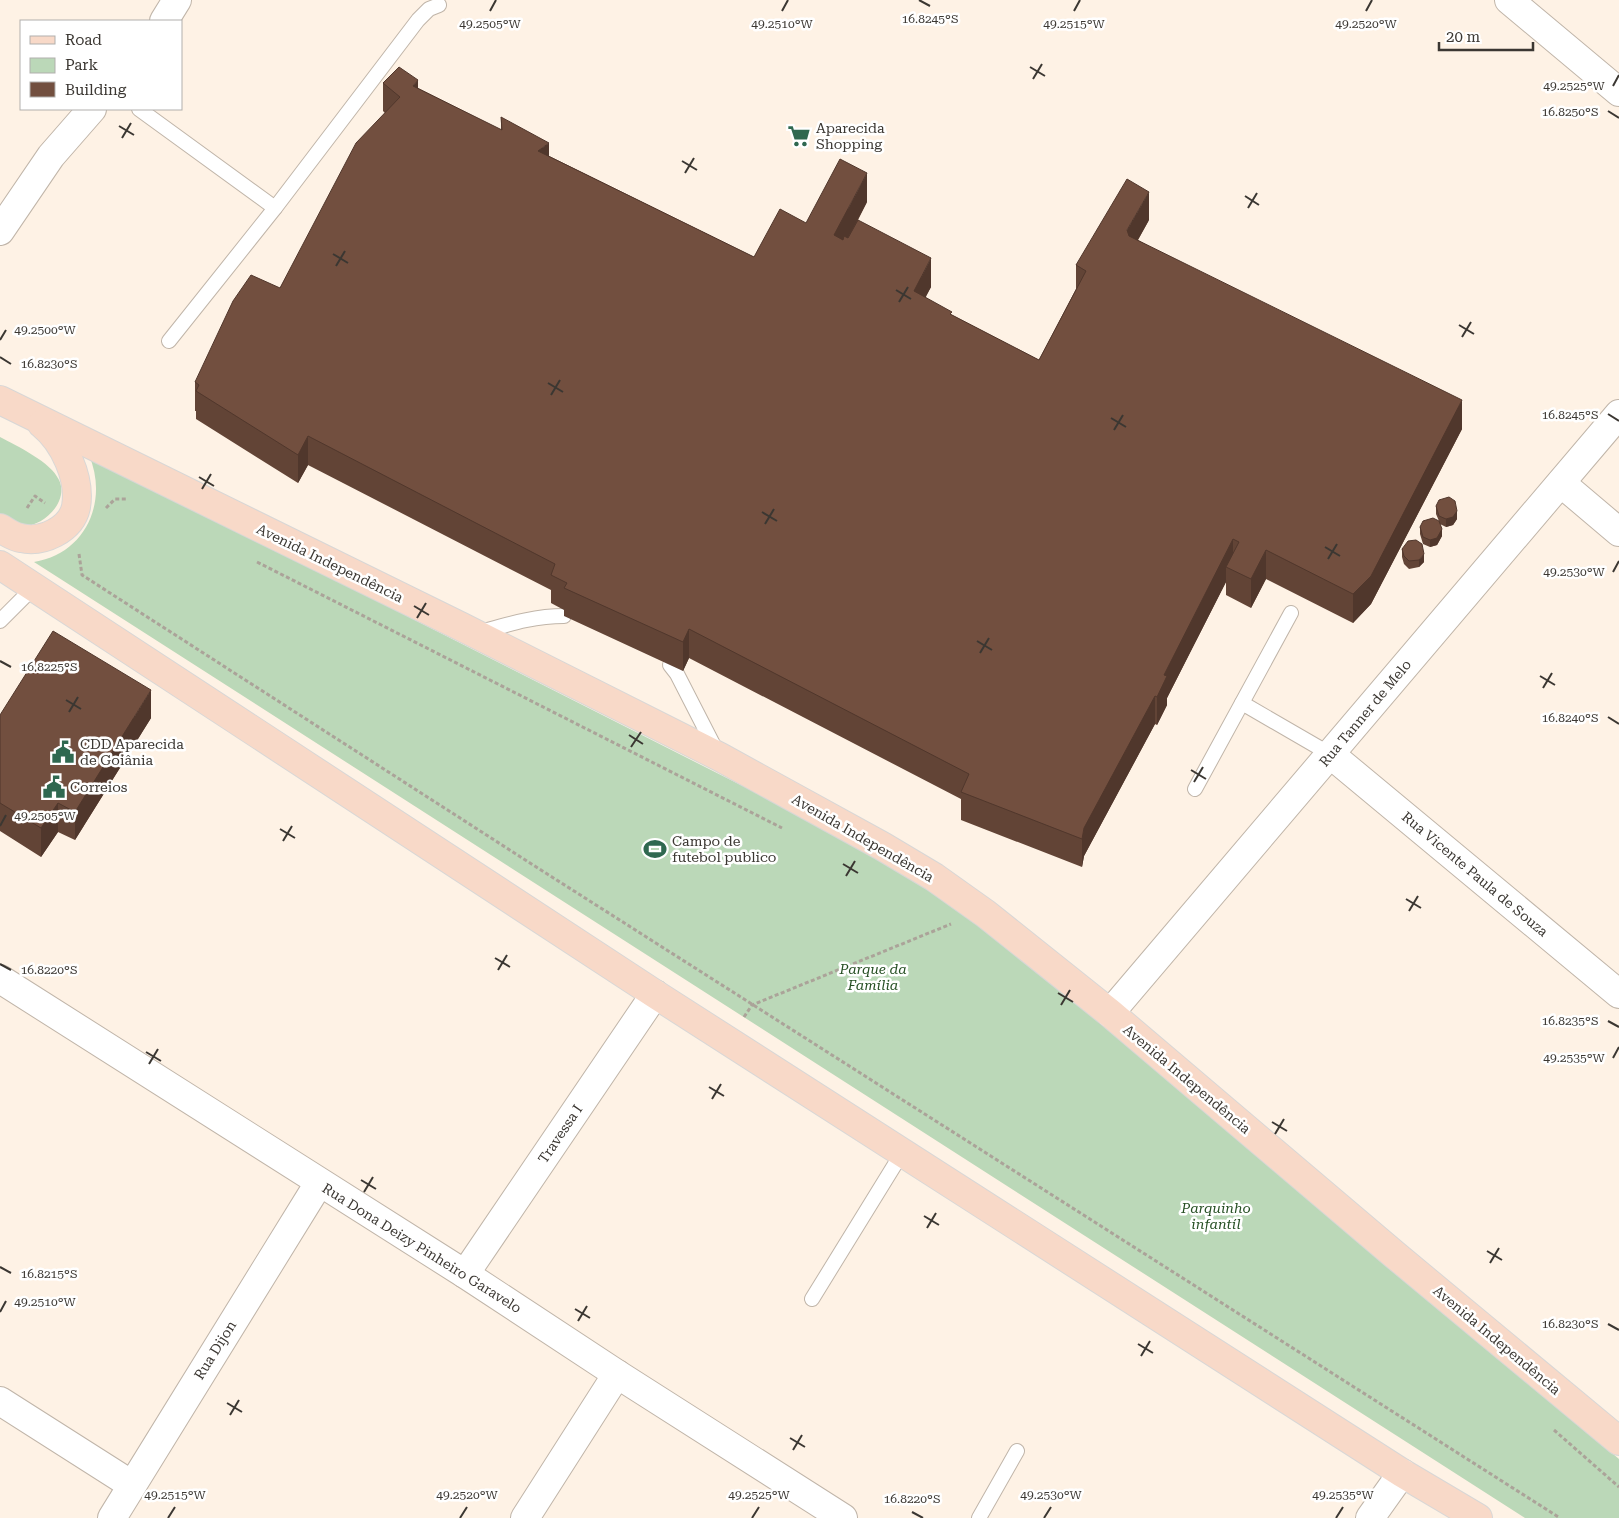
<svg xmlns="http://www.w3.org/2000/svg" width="1619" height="1518" viewBox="0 0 1619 1518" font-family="'Roboto Serif',serif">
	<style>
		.green { fill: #bbd8b8 }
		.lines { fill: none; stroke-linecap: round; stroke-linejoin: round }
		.lane-casing { stroke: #c0b5a9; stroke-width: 16 }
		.street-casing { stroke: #c0b5a9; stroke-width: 30 }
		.secondary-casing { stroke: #c0b5a9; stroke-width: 30 }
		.primary-casing { stroke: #d8d7d6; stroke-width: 30 }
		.path { stroke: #aba399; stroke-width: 3; stroke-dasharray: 4 2.5; stroke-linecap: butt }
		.lane { stroke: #fff; stroke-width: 14 }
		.street { stroke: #fff; stroke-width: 28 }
		.secondary { stroke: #fff; stroke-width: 28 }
		.primary { stroke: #f8d9c8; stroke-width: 28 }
		.wall { fill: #624436 }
		.shaded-wall { fill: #50372c }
		.building { fill: #724f3f; stroke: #50372c }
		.ticks { fill: none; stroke: #3b3732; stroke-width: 2 }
		.labels { text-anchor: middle; stroke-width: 5; stroke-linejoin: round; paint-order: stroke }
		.poi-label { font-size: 14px; fill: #3b3732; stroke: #fff; text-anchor: start }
		.street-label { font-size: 14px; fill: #3b3732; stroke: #fff }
		.park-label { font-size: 14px; font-style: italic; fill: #264f23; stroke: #fff }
		.ticks-label { font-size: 12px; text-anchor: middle; fill: #3b3732; stroke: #fff; stroke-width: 5; stroke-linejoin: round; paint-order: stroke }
	</style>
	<rect width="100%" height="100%" fill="#fef2e5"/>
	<g class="green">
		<path d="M0 437C17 446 51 462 59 480 70 503 40 530 18 526 12 525 5 520 0 518Z"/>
		<path d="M89 455 788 809 837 836 928 890 996 937 1108 1024 1619 1459V1518H1525L34 562C85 554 109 502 89 455Z"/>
	</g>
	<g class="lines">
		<defs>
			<g id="lane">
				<polyline points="139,109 275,208"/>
				<polyline points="169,341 275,208 418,20 429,9 439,5"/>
				<polyline points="0,621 34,587"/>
				<path d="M477 633C506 625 533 616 564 616"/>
				<polyline points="670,665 677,674 717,752"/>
				<polyline points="1242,703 1330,754"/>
				<polyline points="1195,789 1291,613"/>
				<polyline points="812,1299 902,1153"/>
				<polyline points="979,1518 1017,1451"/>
			</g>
			<g id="street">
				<polyline points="1509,0 1619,92"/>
				<polyline points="1561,483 1619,532"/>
				<polyline points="1330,754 1619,994"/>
				<polyline points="0,979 465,1274 617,1374 843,1518"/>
				<polyline points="1110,1013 1619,414"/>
				<polyline points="465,1274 655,994"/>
				<polyline points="0,1401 132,1485"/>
				<polyline points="112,1518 319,1183"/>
				<polyline points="525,1518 617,1374"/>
				<polyline points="1370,1518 1402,1473"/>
			</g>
			<g id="secondary">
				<polyline points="164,21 177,0"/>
				<polyline points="0,231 51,156 92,109"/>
			</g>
			<g id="primary">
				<polyline points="0,400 462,627 720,757 882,846 934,877 986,914 1110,1013 1395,1255 1619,1441"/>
				<path d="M0 528C7 532 13 537 21 538 42 543 71 530 76 507 81 478 64 442 42 424"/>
				<polyline points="0,565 655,994 1402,1473 1478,1518"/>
			</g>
		</defs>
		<use href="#lane" class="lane-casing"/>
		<use href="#street" class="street-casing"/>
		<use href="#secondary" class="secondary-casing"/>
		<use href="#primary" class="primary-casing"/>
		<g class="path">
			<polyline points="27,508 35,496 45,503"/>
			<polyline points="106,508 115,499 128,499"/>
			<polyline points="79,554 82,575 530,863 1560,1518"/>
			<polyline points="257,562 782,828"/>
			<polyline points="744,1017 752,1005 951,924"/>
			<polyline points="1554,1430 1619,1487"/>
		</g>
		<use href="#lane" class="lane"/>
		<use href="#street" class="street"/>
		<use href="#secondary" class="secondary"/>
		<use href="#primary" class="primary"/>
	</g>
	<g class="wall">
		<polygon points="383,83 418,88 501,130 501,117 549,156 754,257 806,223 867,202 858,220 931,287 925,297 952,315 1039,360 1076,289 1076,265 1149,220 1138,240 1462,429 1371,604 1353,623 1266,579 1251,608 1226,595 1226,582 1167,698 1167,705 1157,725 1155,724 1084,856 1082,867 961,820 961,799 689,658 683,671 564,616 564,610 551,603 551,590 308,465 298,483 196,419 196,411 195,411 195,382 280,288 385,113 383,111"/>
		<polygon points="1436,506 1457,519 1453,525 1446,527 1440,524 1442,536 1437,545 1430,547 1423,544 1420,534 1420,527 1439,521 1436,514"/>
		<polygon points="1402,549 1424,562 1419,567 1409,569 1404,564 1402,557"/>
		<polygon points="0,715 151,718 75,840 58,832 41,857 0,831"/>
	</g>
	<g class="shaded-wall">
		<polygon points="418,80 418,108 413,86"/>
		<polygon points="549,143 549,171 538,151"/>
		<polygon points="867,173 867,202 834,264 834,235"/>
		<polygon points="1149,192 1149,220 1127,259 1127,230"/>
		<polygon points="931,258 931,287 914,320 914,291"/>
		<polygon points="1462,400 1462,429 1371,604 1353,623 1353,594"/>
		<polygon points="308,436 308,465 298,483 298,455"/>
		<polygon points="1457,511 1457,519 1453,525 1446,527 1446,519"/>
		<polygon points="1442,529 1442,536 1437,545 1430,547 1430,540"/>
		<polygon points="1233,539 1233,567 1226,567 1226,582 1167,698 1167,705 1157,725 1157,697 1164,675"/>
		<polygon points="1266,550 1266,579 1251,608 1251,579"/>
		<polygon points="1424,554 1424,562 1419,567 1419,560"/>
		<polygon points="689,629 689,658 683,671 683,642"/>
		<polygon points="151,690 151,718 75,840 75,812"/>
		<polygon points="1155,696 1155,724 1084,856 1082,867 1082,839 1084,828"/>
		<polygon points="58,803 58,832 41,857 41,828"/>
	</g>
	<g class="building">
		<polygon points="399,67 418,80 413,86 502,130 501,117 549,143 538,151 754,257 780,209 806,223 840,159 867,173 834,235 843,240 844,236 848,238 858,220 931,258 914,291 952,312 950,314 1039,360 1086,271 1076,265 1127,179 1149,192 1127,230 1129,236 1462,400 1371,576 1353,594 1266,550 1251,579 1226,567 1239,542 1233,539 1164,675 1167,676 1157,697 1155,696 1084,828 1082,839 961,792 969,774 689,629 683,642 564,588 567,583 551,575 555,564 308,436 298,455 196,391 199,385 195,382 233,301 251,275 280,288 356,143 400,97 383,83"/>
		<polygon points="1449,497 1455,501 1457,511 1453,517 1446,519 1439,516 1436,506 1439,500"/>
		<polygon points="1433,518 1439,521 1442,529 1437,538 1430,540 1423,537 1420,527 1423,521"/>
		<polygon points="1416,540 1422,544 1424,554 1419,560 1409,561 1404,556 1402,549 1408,541"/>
		<polygon points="53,631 151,690 75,812 58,803 41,828 0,803 0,715"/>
	</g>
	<path class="ticks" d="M919 0 930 6M490 11 496 0M782 11 788 0M1074 11 1080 0M1366 11 1372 0M1030 67 1045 76M1033 79 1042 64M1613 86 1619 75M1608 111 1619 118M119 126 134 135M122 138 131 123M682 161 697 170M685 173 694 158M1245 196 1259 205M1248 208 1257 193M333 254 348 263M336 266 345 251M896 290 911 299M899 302 908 287M1459 325 1474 334M1462 337 1471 322M0 340 6 330M0 357 11 364M548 383 563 392M551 395 560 380M1608 414 1619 421M1111 418 1126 427M1114 430 1123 415M199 477 214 486M202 489 211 474M762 512 777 521M765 524 774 509M1325 547 1340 556M1328 559 1337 544M1613 572 1619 561M414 606 429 615M417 618 426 603M977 641 992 650M980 653 989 638M0 661 11 667M1540 676 1555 685M1543 688 1552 673M66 700 81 709M69 712 78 697M1608 717 1619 724M629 735 643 744M631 747 641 732M1191 770 1206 779M1194 782 1203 767M0 826 6 815M280 829 295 838M283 841 292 826M843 864 858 873M846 876 855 861M1406 899 1421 908M1409 911 1418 896M495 958 510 967M0 964 11 970M498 970 507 955M1058 993 1073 1002M1061 1005 1070 990M1608 1021 1619 1027M146 1052 161 1061M1613 1058 1619 1047M149 1064 158 1049M709 1087 724 1096M712 1099 721 1084M1272 1122 1287 1131M1275 1134 1284 1119M361 1180 376 1189M364 1192 373 1177M924 1216 939 1225M927 1228 936 1213M1487 1251 1502 1260M1490 1263 1499 1248M0 1267 11 1273M575 1309 590 1318M0 1312 6 1301M578 1321 587 1306M1608 1324 1619 1330M1138 1344 1153 1353M1141 1356 1150 1341M227 1403 242 1412M230 1415 239 1400M790 1438 805 1447M793 1450 802 1435M912 1512 923 1518M168 1518 175 1507M460 1518 467 1507M752 1518 759 1507M1044 1518 1051 1507M1336 1518 1343 1507"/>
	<defs>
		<symbol id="supermarket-bare" viewBox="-9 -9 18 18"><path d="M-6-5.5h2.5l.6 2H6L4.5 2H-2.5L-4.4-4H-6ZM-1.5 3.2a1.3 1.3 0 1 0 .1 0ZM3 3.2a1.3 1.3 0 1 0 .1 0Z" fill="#2f6850" stroke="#fff" stroke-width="2.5" paint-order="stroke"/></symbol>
		<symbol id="civic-bare" viewBox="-9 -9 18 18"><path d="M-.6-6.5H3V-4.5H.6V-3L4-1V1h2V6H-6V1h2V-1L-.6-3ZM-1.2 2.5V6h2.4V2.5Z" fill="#2f6850" stroke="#fff" stroke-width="2.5" paint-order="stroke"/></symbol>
		<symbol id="stadium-bare" viewBox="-9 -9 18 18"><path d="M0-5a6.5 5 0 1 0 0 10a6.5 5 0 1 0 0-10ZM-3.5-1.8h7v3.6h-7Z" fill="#2f6850" stroke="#fff" stroke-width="2.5" paint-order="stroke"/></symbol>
	</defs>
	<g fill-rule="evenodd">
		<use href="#supermarket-bare" x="783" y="120" width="32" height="32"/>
		<use href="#civic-bare" x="47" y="736" width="32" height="32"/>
		<use href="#civic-bare" x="38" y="771" width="32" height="32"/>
		<use href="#stadium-bare" x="639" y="833" width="32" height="32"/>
	</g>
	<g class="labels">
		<g class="poi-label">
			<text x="816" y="133">Aparecida<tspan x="816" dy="16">Shopping</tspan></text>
			<text x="80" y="749">CDD Aparecida<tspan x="80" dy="16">de Goiânia</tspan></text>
			<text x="70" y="792">Correios</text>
			<text x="672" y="846">Campo de<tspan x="672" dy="16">futebol publico</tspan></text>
		</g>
		<g class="street-label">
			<text transform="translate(330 563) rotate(26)" y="5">Avenida Independência</text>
			<text transform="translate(1365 713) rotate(-50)" y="5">Rua Tanner de Melo</text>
			<text transform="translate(863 838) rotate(30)" y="5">Avenida Independência</text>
			<text transform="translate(1475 874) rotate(40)" y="5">Rua Vicente Paula de Souza</text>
			<text transform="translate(1187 1079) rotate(40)" y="5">Avenida Independência</text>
			<text transform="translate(560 1134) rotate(-56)" y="5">Travessa I</text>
			<text transform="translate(422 1248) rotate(32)" y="5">Rua Dona Deizy Pinheiro Garavelo</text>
			<text transform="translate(1497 1340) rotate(40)" y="5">Avenida Independência</text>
			<text transform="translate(215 1350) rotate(-58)" y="5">Rua Dijon</text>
		</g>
		<g class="park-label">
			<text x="873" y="974">Parque da<tspan x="873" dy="16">Família</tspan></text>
			<text x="1216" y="1213">Parquinho<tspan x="1216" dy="16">infantíl</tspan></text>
		</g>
	</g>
	<g class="ticks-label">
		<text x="930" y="23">16.8245°S</text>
		<text x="782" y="28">49.2510°W</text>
		<text x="490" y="28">49.2505°W</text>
		<text x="1074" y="28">49.2515°W</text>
		<text x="1366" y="28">49.2520°W</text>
		<text x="1574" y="90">49.2525°W</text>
		<text x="1570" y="116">16.8250°S</text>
		<text x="45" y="334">49.2500°W</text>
		<text x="49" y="368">16.8230°S</text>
		<text x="1570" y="419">16.8245°S</text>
		<text x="1574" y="576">49.2530°W</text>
		<text x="49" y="671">16.8225°S</text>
		<text x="1570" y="722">16.8240°S</text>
		<text x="45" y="820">49.2505°W</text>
		<text x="49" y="974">16.8220°S</text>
		<text x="1570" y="1025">16.8235°S</text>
		<text x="1574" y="1062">49.2535°W</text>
		<text x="49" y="1278">16.8215°S</text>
		<text x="45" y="1306">49.2510°W</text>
		<text x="1570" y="1328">16.8230°S</text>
		<text x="175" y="1499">49.2515°W</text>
		<text x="467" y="1499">49.2520°W</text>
		<text x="759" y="1499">49.2525°W</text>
		<text x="1051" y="1499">49.2530°W</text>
		<text x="1343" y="1499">49.2535°W</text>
		<text x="912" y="1503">16.8220°S</text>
	</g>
	<rect x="20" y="20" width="162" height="90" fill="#ffffff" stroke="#b1afad"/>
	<rect x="30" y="36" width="25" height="8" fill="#f8d9c8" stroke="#b1afad"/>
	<text x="65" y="45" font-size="15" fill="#3b3732">Road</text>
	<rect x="30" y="58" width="25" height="15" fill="#bbd8b8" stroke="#b1afad"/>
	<text x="65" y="70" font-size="15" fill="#3b3732">Park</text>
	<rect x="30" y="82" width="25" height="15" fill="#724f3f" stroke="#b1afad"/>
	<text x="65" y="95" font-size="15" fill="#3b3732">Building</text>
	<path d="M1439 42v8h94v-8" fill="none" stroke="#3b3732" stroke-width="2.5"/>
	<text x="1446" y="42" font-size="15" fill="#3b3732" stroke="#ffffff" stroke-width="4" paint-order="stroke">20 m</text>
</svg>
